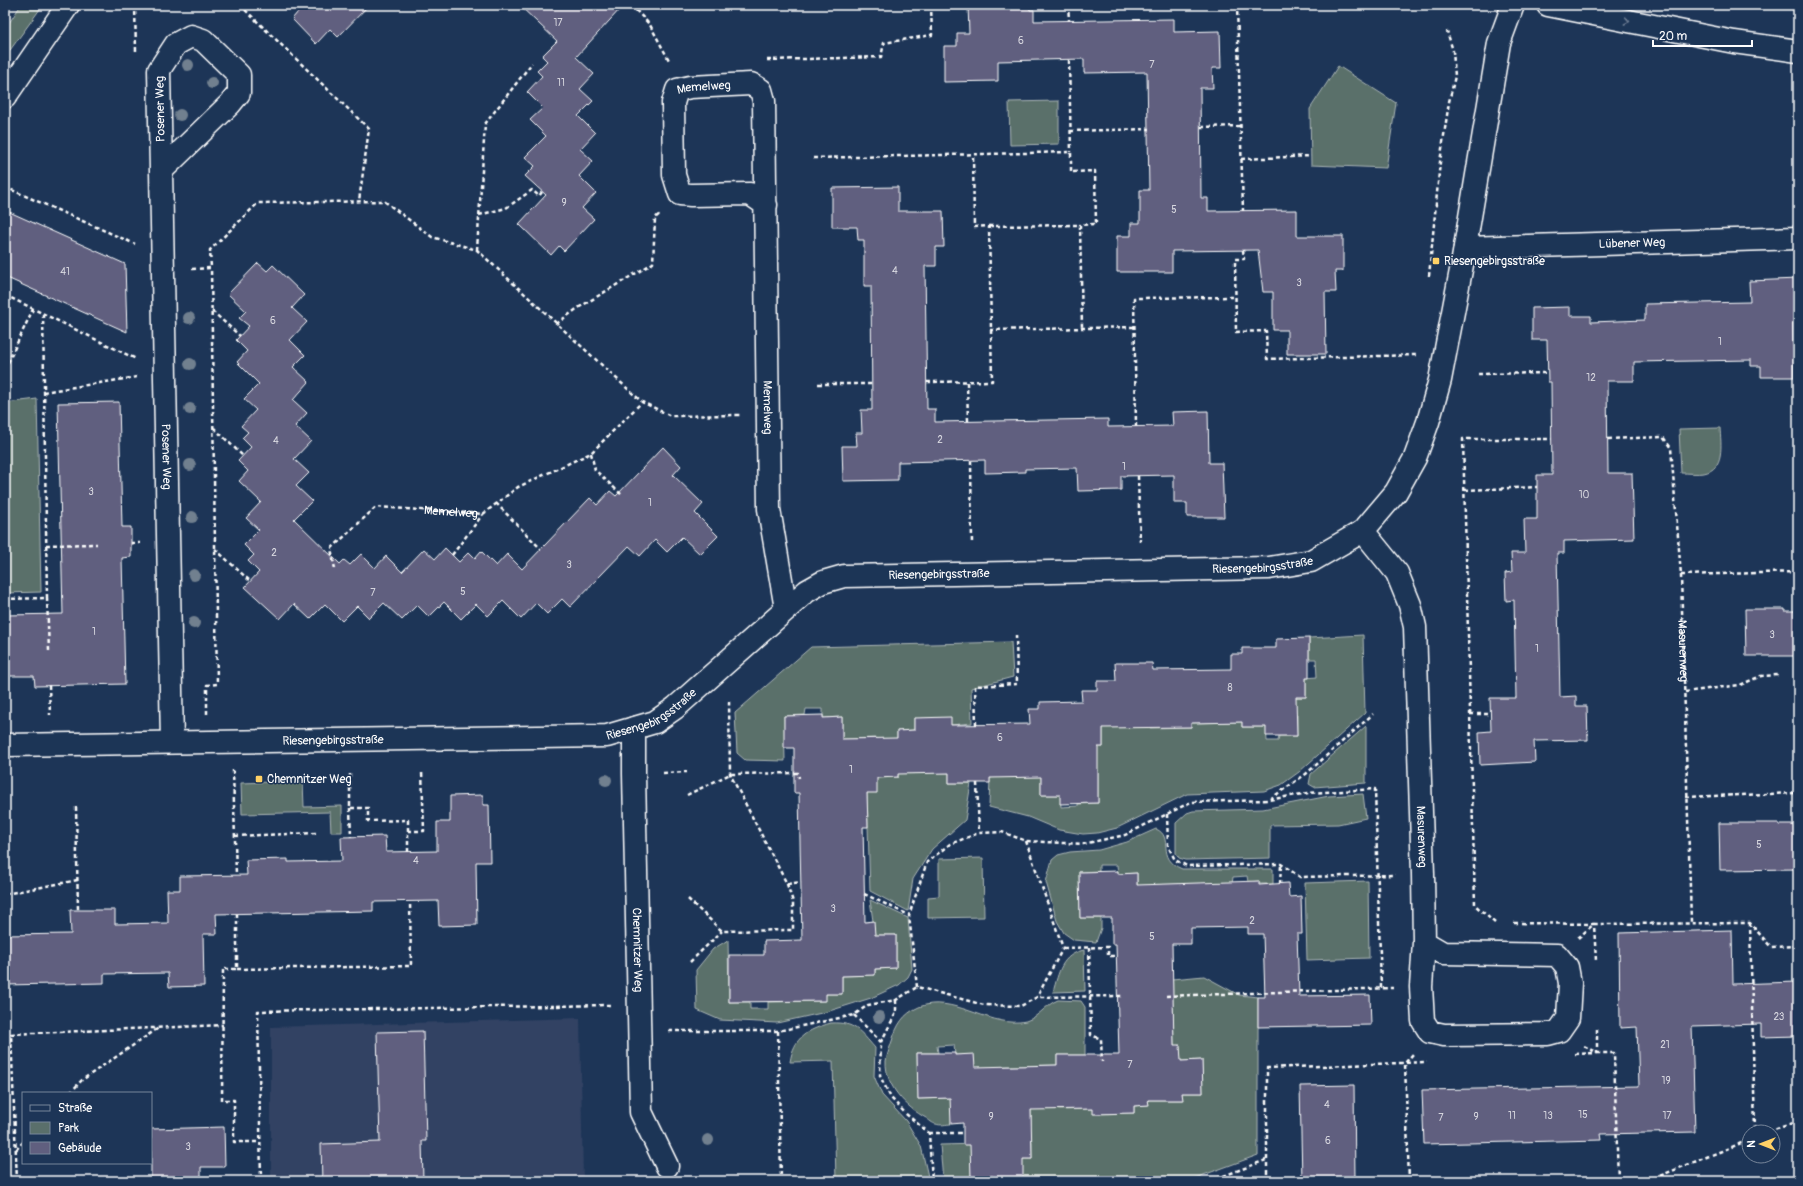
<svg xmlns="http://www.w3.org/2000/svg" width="1803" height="1186" viewBox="0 0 1803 1186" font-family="Pangolin,sans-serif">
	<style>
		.built { fill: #314263 }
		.green { fill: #5a6f6b; stroke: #acb7b5 }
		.building { fill: #605f7f; stroke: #fff }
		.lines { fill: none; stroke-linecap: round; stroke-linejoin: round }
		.minor-casing { stroke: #fff; stroke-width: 25 }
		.path { stroke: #fff; stroke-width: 2.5; stroke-dasharray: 4 3; stroke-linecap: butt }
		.minor { stroke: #1d3557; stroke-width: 22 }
		.tree { fill: #71808f }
		.oneway { stroke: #6c7c92 }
		.poi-dot { fill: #ffd166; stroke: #1d3557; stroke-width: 1.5 }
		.labels { text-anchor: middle; stroke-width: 3; stroke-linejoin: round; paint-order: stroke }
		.number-label { font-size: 10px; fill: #d7d7df }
		.street-label { font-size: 12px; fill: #fff; stroke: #1d3557 }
		.poi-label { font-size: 12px; fill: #fff; stroke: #1d3557; text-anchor: start }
	</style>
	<rect width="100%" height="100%" fill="#1d3557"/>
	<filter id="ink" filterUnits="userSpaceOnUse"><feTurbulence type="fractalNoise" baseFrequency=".025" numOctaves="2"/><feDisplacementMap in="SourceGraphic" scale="8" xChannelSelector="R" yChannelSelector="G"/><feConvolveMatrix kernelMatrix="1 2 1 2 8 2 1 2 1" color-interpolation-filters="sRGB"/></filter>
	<g filter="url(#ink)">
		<polygon class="built" points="580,1018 583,1181 271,1181 271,1027"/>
		<g class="green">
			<polygon points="21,5 43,5 5,57 5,29"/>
			<polygon points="1338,66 1396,103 1386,168 1311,165 1310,109"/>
			<polygon points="1059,101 1059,144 1010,145 1009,102"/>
			<polygon points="37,399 41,592 5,593 5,403"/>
			<path d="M1720 428C1721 444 1725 469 1704 473 1697 474 1688 473 1681 473L1679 429Z"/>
			<polygon points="1363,635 1365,713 1299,772 1281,785 1264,791 1187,794 1117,828 1097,833 1083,834 1059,830 1028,817 989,807 990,778 1041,770 1041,795 1060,795 1061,807 1078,806 1078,804 1098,803 1098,770 1076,748 1103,747 1103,727 1150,717 1150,728 1191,727 1191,723 1242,722 1242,727 1266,727 1267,741 1278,741 1279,736 1297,736 1297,714 1289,713 1289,697 1306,697 1306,678 1317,677 1316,659 1309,659 1309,638"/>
			<polygon points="1011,642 1013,677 971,688 972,723 951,725 914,718 914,730 897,731 897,744 877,744 877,738 842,739 842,717 823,718 823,709 806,709 805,715 784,716 785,761 745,760 737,753 735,713 811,647"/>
			<polygon points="1366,726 1366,783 1314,787 1309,784 1311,774"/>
			<polygon points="898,771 949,773 949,783 971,783 965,820 932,849 913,879 908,911 870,891 867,793 877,778 898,777"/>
			<polygon points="303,781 304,807 342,806 342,832 331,832 330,812 242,814 241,783"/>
			<polygon points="1363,794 1366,818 1338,824 1270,825 1270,858 1186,860 1179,858 1176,853 1176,823 1187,813 1193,811 1263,809 1329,796"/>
			<path d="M1156 829C1175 837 1155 858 1182 869H1273V884H1259V881L1248 882 1247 876 1233 877 1232 884 1138 906 1137 873 1118 874 1117 865H1099V871L1079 872 1080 918H1101V928L1096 942 1074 940 1064 933 1057 921 1046 882 1052 860 1058 855 1070 852 1099 850 1127 842Z"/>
			<polygon points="983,858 984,917 928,918 928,897 939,896 939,859"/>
			<polygon points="1368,881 1369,958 1307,960 1305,883"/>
			<polygon points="870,900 908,918 912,969 908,977 899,985 871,998 826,1012 777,1023 720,1020 697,1010 696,970 713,949 728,940 729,1002 750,1002 750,1009 768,1009 768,1002 825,1001 826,994 842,994 842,976 875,975 875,969 896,968 896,935 875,935"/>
			<path d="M1084 950 1085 991 1053 992C1059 972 1061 955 1084 950Z"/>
			<polygon points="1204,976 1239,995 1258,997 1258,1155 1187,1181 943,1181 940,1145 979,1144 971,1157 971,1177 993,1176 1023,1159 1032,1159 1032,1141 1025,1141 1031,1124 1031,1104 1060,1110 1093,1109 1094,1114 1134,1113 1134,1106 1148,1105 1148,1100 1182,1100 1182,1093 1203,1093 1202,1060 1181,1061 1174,1045 1172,979"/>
			<path d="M1058 1000 1081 1001 1085 1007V1055H1057V1065L1003 1066 1004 1087 975 1088 974 1055H955L954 1045 937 1046 938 1053H917L918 1099 956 1098 951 1124C947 1124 940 1126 936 1124 933 1124 929 1120 926 1118 906 1107 885 1086 886 1061 887 1055 890 1047 892 1041 897 1025 903 1014 919 1007 952 994 986 1025 1020 1022 1037 1021 1044 1005 1058 1000Z"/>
			<path d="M831 1023C855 1022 860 1031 875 1048L874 1076 882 1095 906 1121 921 1146 929 1181H836L833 1061 790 1062C794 1037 807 1030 831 1023Z"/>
		</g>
		<g class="building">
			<polygon points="304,5 369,5 338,37 330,29 316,44 292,19"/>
			<polygon points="519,5 617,5 621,8 576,57 594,74 580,89 593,101 578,116 595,133 580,149 593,161 579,176 596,193 582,208 594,219 564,251 559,246 551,255 519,224 546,195 525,176 535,166 525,157 546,136 530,120 543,108 527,92 542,76 537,71 547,61 542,56 557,41"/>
			<polygon points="968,5 1029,5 1030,10 1034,10 1034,21 1174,19 1174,32 1220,31 1221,68 1212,68 1213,88 1200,88 1201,198 1208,198 1208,211 1297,210 1297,236 1343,236 1343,271 1335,271 1336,292 1325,292 1326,354 1287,354 1287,330 1273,330 1273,292 1263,292 1258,250 1172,251 1172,272 1117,272 1117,236 1131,236 1131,223 1140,223 1140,190 1149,190 1147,72 1084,73 1084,59 998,61 998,81 944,82 944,46 957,46 957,33 969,33"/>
			<polygon points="898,187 898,211 943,211 944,247 936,247 936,266 925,266 927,409 935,409 935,422 1108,419 1108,427 1173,426 1172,412 1208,411 1209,463 1222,463 1224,517 1187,517 1187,503 1174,503 1174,475 1121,476 1121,490 1078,491 1077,468 1025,469 1025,472 985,473 985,460 898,462 898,480 843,481 842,446 857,446 856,433 862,433 861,410 872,410 871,286 864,286 864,240 858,240 857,227 832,227 832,188"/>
			<polygon points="5,210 125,264 127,332 5,277"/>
			<polygon points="258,263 267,271 273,265 304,295 292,308 307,322 290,340 305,355 293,367 309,382 293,400 307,413 295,426 311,441 294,459 309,473 296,486 312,501 294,519 340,564 344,560 350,565 361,554 375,568 386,556 402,572 424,549 435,559 445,548 459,562 469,552 475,558 481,551 496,566 507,554 522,569 590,498 597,505 610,491 616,496 663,447 681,466 673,475 703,504 695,513 718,536 700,554 682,537 667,552 655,540 640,556 629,546 570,607 562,599 547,614 536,603 521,619 503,601 488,616 476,604 461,619 444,602 429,617 417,605 402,620 384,603 369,618 357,606 342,621 325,604 310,619 294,604 280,619 245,587 259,572 248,561 254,555 244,545 259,530 246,518 261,502 239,481 248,471 238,461 251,447 242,438 248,432 241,426 256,410 244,399 259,384 237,362 247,351 236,340 249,326 239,318 246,311 228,294"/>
			<polygon points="1798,279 1798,323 1793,323 1794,377 1761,377 1761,366 1751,366 1751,360 1634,362 1634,381 1607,381 1608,473 1632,473 1634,539 1564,541 1564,553 1557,553 1560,697 1576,696 1576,706 1587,706 1588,740 1534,741 1535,762 1480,765 1479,732 1491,731 1490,698 1516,698 1514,600 1506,601 1505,573 1512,572 1511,553 1525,553 1524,519 1537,519 1537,475 1552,475 1551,382 1548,382 1547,340 1532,340 1532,308 1570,307 1570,316 1591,316 1591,322 1645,320 1645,304 1750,302 1749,281"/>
			<polygon points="119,402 122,527 131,527 131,557 122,558 125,684 35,686 34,676 5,676 5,615 63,614 58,403"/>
			<polygon points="1745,609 1785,609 1785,611 1798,611 1798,656 1746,656"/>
			<polygon points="1309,638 1309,678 1306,678 1306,697 1296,697 1297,736 1266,736 1266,727 1242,727 1242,722 1191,723 1191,727 1103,728 1103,747 1098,747 1098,803 1060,804 1060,795 1041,795 1041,777 990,778 990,783 949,783 949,773 898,774 898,777 877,778 877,793 867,793 868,827 863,827 865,922 874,921 875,935 896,935 896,968 875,969 875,975 842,976 842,994 826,994 826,1001 729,1002 729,955 764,955 764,941 802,940 799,793 794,793 794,748 784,748 784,716 823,715 823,718 842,717 842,739 897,738 897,731 914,730 914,718 951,717 951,725 1030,724 1029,709 1040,709 1040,702 1082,701 1081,690 1097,690 1097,681 1116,681 1115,663 1152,663 1153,670 1231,669 1231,654 1242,654 1242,648 1276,648 1276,639"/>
			<polygon points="483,795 483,805 489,805 490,862 476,862 477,925 439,926 438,901 373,902 373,911 216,914 217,934 203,934 204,986 169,987 168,973 104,974 104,983 5,985 5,935 71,934 70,910 115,910 115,924 168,923 167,890 180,890 180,876 247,875 246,860 288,859 288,862 342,861 341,837 385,836 386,852 437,851 437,822 450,822 450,796"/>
			<polygon points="1719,823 1779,823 1779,825 1798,825 1798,869 1720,870"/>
			<polygon points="1118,871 1118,874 1137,873 1137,885 1259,881 1259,885 1288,883 1289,897 1301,896 1302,934 1297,934 1299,996 1370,995 1371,1025 1258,1027 1258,997 1265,997 1263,934 1248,934 1248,927 1191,928 1191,944 1172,944 1174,1045 1180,1045 1181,1061 1202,1060 1203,1093 1182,1093 1183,1100 1148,1100 1149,1105 1134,1106 1134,1113 1093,1114 1093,1109 1031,1110 1032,1159 1023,1159 1023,1180 993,1181 993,1176 971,1177 970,1145 963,1145 963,1123 951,1124 950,1098 918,1099 917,1053 955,1053 955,1055 974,1054 975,1067 1057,1065 1057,1055 1119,1055 1116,944 1112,944 1112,918 1080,918 1079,872"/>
			<polygon points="1732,930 1733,984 1798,982 1798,1036 1761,1037 1761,1024 1692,1026 1695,1132 1601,1134 1602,1140 1424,1144 1422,1090 1639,1086 1637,1027 1620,1028 1619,933"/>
			<polygon points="423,1031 426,1141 422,1141 423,1181 322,1181 321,1144 380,1142 377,1032"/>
			<polygon points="1354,1085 1355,1181 1302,1181 1300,1086"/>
			<polygon points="224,1127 225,1167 201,1167 201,1181 151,1181 151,1129"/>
		</g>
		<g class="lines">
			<defs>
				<g id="minor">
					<polyline points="1548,5 1734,42 1798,51"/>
					<polyline points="5,97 68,5"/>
					<path id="s3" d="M161 171 159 70 176 44 191 36 203 40 239 75V93L230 104 161 171 172 742"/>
					<path id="s4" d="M766 205 750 194 691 195 680 194 674 175 673 103 677 90 690 87 751 84 761 90 764 101 769 509 786 609"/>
					<path id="s5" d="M1465 248 1798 238"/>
					<path id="s6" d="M1363 531 1397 573 1410 605 1415 627 1423 874 1424 942 1421 987 1423 1021 1430 1032 1444 1035 1548 1034 1559 1031 1568 1018 1570 983 1567 967 1557 955 1443 953 1424 942"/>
					<path id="s7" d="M634 728V774L641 1112 667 1166"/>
					<path id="s8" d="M5 745 607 736 655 722 675 708 807 591 823 582 844 576 1269 568 1311 561 1363 531 1396 492 1415 458 1428 422 1440 380 1462 265 1499 43 1513 5"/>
				</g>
			</defs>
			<use href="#minor" class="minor-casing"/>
			<g class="path">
				<polyline points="135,5 136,52"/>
				<polyline points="240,5 369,129 359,201"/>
				<polyline points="631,5 650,25 670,62"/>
				<polyline points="1068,5 1069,20"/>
				<polyline points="1237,5 1243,211"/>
				<polyline points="5,14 11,5"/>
				<polyline points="767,60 881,57 884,43 932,35 931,5"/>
				<polyline points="1069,60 1071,152"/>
				<polyline points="1201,127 1241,126"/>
				<polyline points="1070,131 1149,129"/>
				<polyline points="813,158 1071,152 1071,172 1095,171 1096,224 1080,225 1082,328"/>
				<polyline points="1241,159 1311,156"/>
				<polyline points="5,187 135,244"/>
				<polyline points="479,215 506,208 532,190 539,196 542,192"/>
				<polyline points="989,226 1080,225"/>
				<polyline points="477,250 485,124 532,63"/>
				<polyline points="1243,250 1244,259 1235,259 1236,332 1266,331 1267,359 1416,355"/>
				<polyline points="192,269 211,268 210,250 258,203 384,201 432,237 477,250 642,402 671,416 740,415"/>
				<polyline points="1429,276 1440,162 1449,102 1455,76 1453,51 1447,31"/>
				<polyline points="5,295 136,359"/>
				<polyline points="212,311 240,336"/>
				<polyline points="556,324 578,308 653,263 655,218 661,213"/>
				<polyline points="990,330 1134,327"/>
				<polyline points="5,369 33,309"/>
				<polyline points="1478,374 1548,373"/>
				<polyline points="927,382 992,381 989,226 974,227 973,154"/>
				<polyline points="967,382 968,422"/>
				<polyline points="818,384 872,384"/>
				<polyline points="43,392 137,377"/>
				<polyline points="1136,427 1134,298 1236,297"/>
				<polyline points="214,428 243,456"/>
				<path id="s1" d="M1608 439 1663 437 1671 448 1681 575 1691 922"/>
				<polyline points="591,453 595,470 623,496"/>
				<polyline points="971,461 972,545"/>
				<polyline points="1138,476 1140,542"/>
				<polyline points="1465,490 1537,487"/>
				<polyline points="496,503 541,549"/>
				<polyline points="131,543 140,543"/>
				<polyline points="46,545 97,544"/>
				<polyline points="215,549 250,581"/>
				<polyline points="452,555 483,514"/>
				<path id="s2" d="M335 569 331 549 376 507 483 514 518 487 591 453 642 402"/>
				<polyline points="1681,575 1798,572"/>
				<polyline points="47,598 49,651"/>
				<polyline points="5,599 47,598 43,313"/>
				<polyline points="49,685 50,715"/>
				<polyline points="1685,692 1740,685 1761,676 1778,675"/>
				<polyline points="207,714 207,685 217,684 211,268"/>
				<polyline points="1470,714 1490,714"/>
				<polyline points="976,725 975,686 1017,684 1016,634"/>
				<polyline points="233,770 236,875"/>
				<polyline points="663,773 687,772"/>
				<polyline points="350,774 350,808 368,808 368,821 408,820 408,831"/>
				<polyline points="977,783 979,832"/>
				<polyline points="687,795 730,774 798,773 799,778"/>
				<polyline points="1686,797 1798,793"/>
				<polyline points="1270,799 1306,774 1373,714"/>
				<polyline points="76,807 78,910"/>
				<polyline points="350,808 351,837"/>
				<polyline points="1167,814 1168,846 1175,860 1187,866 1281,864 1300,877 1395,875"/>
				<polyline points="235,836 318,833"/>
				<polyline points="1026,841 1063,948 1037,997"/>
				<polyline points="408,852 408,831 424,831 422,771"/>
				<polyline points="787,884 801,882"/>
				<polyline points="1280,884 1281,865"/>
				<polyline points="5,894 78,880"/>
				<polyline points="864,894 909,915"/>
				<polyline points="688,899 722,931 793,930 793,902 787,884 730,774 729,701"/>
				<polyline points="237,914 237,969 223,969 222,1100 234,1100 234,1142 260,1142"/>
				<polyline points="1495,923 1475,905 1463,439 1552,439"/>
				<polyline points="1514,923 1594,924 1596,961"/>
				<polyline points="1750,923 1755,1132"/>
				<polyline points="1578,938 1594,924 1750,923 1771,947 1798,946"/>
				<polyline points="1063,948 1108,947 1108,956 1117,956"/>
				<polyline points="1089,948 1091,1035 1101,1039 1102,1062"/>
				<polyline points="690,962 722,931"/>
				<polyline points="237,969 411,966 410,902"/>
				<polyline points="917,987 909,915 927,862 950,844 979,833 1002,832 1026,841 1083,844 1125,835 1191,802 1268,800 1308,793 1375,789 1381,988"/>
				<polyline points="1166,996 1393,988"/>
				<polyline points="896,1000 896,1013 881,1042 880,1076 891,1098 906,1114 929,1133 932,1181"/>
				<polyline points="854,1015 881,1042"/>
				<polyline points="669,1031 778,1031 854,1015 868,1005 896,1000 917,987 984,1005 1021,1006 1037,997 1124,996"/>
				<polyline points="778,1031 781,1181"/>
				<polyline points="5,1040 11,1040"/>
				<polyline points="1584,1046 1597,1053 1614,1053 1618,1181"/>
				<polyline points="1575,1054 1597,1053 1597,1026"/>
				<polyline points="70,1093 82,1080 160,1027"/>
				<polyline points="1769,1132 1798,1121"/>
				<polyline points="929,1133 963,1133"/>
				<polyline points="16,1150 23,1142"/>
				<polyline points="17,1181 11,1034 223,1025"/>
				<polyline points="261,1181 258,1011 610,1005"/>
				<polyline points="1210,1181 1266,1160"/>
				<polyline points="1267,1181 1267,1068 1427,1062"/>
				<polyline points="1409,1181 1405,1063 1413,1054"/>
				<polyline points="1647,1181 1749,1140"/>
			</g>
			<use href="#minor" class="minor"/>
		</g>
		<g class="tree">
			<circle cx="188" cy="65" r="6"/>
			<circle cx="212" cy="83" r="6"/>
			<circle cx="180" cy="115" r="6"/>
			<circle cx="189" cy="318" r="6"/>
			<circle cx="190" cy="364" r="6"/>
			<circle cx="190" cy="409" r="6"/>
			<circle cx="190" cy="465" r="6"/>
			<circle cx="192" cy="517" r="6"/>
			<circle cx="194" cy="575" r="6"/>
			<circle cx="194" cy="623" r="6"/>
			<circle cx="606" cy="780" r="6"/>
			<circle cx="879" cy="1017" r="6"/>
			<circle cx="708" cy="1140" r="6"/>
		</g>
		<defs><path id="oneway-chevron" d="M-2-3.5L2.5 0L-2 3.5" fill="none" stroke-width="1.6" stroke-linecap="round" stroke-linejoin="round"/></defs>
		<use class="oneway" href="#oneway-chevron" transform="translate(1627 21) rotate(11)"/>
	</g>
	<g class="poi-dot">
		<rect x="1432" y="257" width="8" height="8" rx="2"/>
		<rect x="255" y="775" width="8" height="8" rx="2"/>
	</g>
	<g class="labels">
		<g class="number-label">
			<text x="558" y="26">17</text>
			<text x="1021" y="44">6</text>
			<text x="1152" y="68">7</text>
			<text x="561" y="86">11</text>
			<text x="564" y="206">9</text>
			<text x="1174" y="213">5</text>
			<text x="895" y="274">4</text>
			<text x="65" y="275">41</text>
			<text x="1299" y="286">3</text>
			<text x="273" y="324">6</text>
			<text x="1720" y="345">1</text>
			<text x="1591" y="381">12</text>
			<text x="940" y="443">2</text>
			<text x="276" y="444">4</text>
			<text x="1124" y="470">1</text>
			<text x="91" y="495">3</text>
			<text x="1584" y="498">10</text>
			<text x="650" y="506">1</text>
			<text x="274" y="556">2</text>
			<text x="569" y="568">3</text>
			<text x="463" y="595">5</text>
			<text x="373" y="596">7</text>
			<text x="94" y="635">1</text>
			<text x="1772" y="638">3</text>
			<text x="1537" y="652">1</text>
			<text x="1230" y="691">8</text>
			<text x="1000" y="741">6</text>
			<text x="851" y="773">1</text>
			<text x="1759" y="848">5</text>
			<text x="416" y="864">4</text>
			<text x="833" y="912">3</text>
			<text x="1252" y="924">2</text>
			<text x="1152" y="940">5</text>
			<text x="1779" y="1020">23</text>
			<text x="1665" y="1048">21</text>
			<text x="1130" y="1068">7</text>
			<text x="1666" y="1084">19</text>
			<text x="1327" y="1108">4</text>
			<text x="1583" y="1118">15</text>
			<text x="1512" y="1119">11</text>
			<text x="1548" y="1119">13</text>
			<text x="1667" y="1119">17</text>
			<text x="991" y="1120">9</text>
			<text x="1476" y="1120">9</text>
			<text x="1441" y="1121">7</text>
			<text x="1328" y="1144">6</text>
			<text x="188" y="1150">3</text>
		</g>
		<g class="street-label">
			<text dy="4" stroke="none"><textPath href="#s4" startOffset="222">Memelweg</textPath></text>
			<text transform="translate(160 109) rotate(-91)" y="4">Posener Weg</text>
			<text dy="4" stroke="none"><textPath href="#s5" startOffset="167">Lübener Weg</textPath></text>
			<text dy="4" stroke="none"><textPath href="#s4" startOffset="599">Memelweg</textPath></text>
			<text dy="4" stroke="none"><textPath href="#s3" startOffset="626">Posener Weg</textPath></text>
			<text dy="4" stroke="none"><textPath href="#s2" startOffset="157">Memelweg</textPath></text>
			<text dy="4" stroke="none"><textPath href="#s8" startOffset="1312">Riesengebirgsstraße</textPath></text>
			<text dy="4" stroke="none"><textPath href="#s8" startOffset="988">Riesengebirgsstraße</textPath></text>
			<text dy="4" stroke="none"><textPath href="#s1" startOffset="272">Masurenweg</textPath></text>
			<text dy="4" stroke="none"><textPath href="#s8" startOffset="652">Riesengebirgsstraße</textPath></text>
			<text dy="4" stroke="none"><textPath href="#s8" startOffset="328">Riesengebirgsstraße</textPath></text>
			<text dy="4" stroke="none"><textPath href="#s6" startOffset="321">Masurenweg</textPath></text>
			<text dy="4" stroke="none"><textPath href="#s7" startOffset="222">Chemnitzer Weg</textPath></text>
		</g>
		<g class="poi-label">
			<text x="1444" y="265">Riesengebirgsstraße</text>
			<text x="267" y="783">Chemnitzer Weg</text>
		</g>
	</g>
	<rect width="1803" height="1186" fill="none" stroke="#1d3557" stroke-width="20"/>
	<rect x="10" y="10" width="1783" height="1166" fill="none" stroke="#fff" stroke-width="1.5" filter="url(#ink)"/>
	<rect x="22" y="1092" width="130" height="72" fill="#1d3557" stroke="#77869a"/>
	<rect x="30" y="1105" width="20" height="6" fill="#1d3557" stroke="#77869a"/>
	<text x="58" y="1112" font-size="12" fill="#ffffff">Straße</text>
	<rect x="30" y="1122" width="20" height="12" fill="#5a6f6b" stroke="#77869a"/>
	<text x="58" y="1132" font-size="12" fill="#ffffff">Park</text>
	<rect x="30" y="1142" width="20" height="12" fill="#605f7f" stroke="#77869a"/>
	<text x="58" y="1152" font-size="12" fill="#ffffff">Gebäude</text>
	<g transform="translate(1761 1144) rotate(270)"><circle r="19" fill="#1d3557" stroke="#77869a"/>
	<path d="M0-3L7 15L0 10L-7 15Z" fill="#ffd166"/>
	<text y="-6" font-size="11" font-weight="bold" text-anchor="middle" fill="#ffffff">N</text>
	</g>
	<path d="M1653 40v6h99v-6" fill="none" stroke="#ffffff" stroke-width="2"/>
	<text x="1659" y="40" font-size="12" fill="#ffffff" stroke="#1d3557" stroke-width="3" paint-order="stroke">20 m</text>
</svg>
